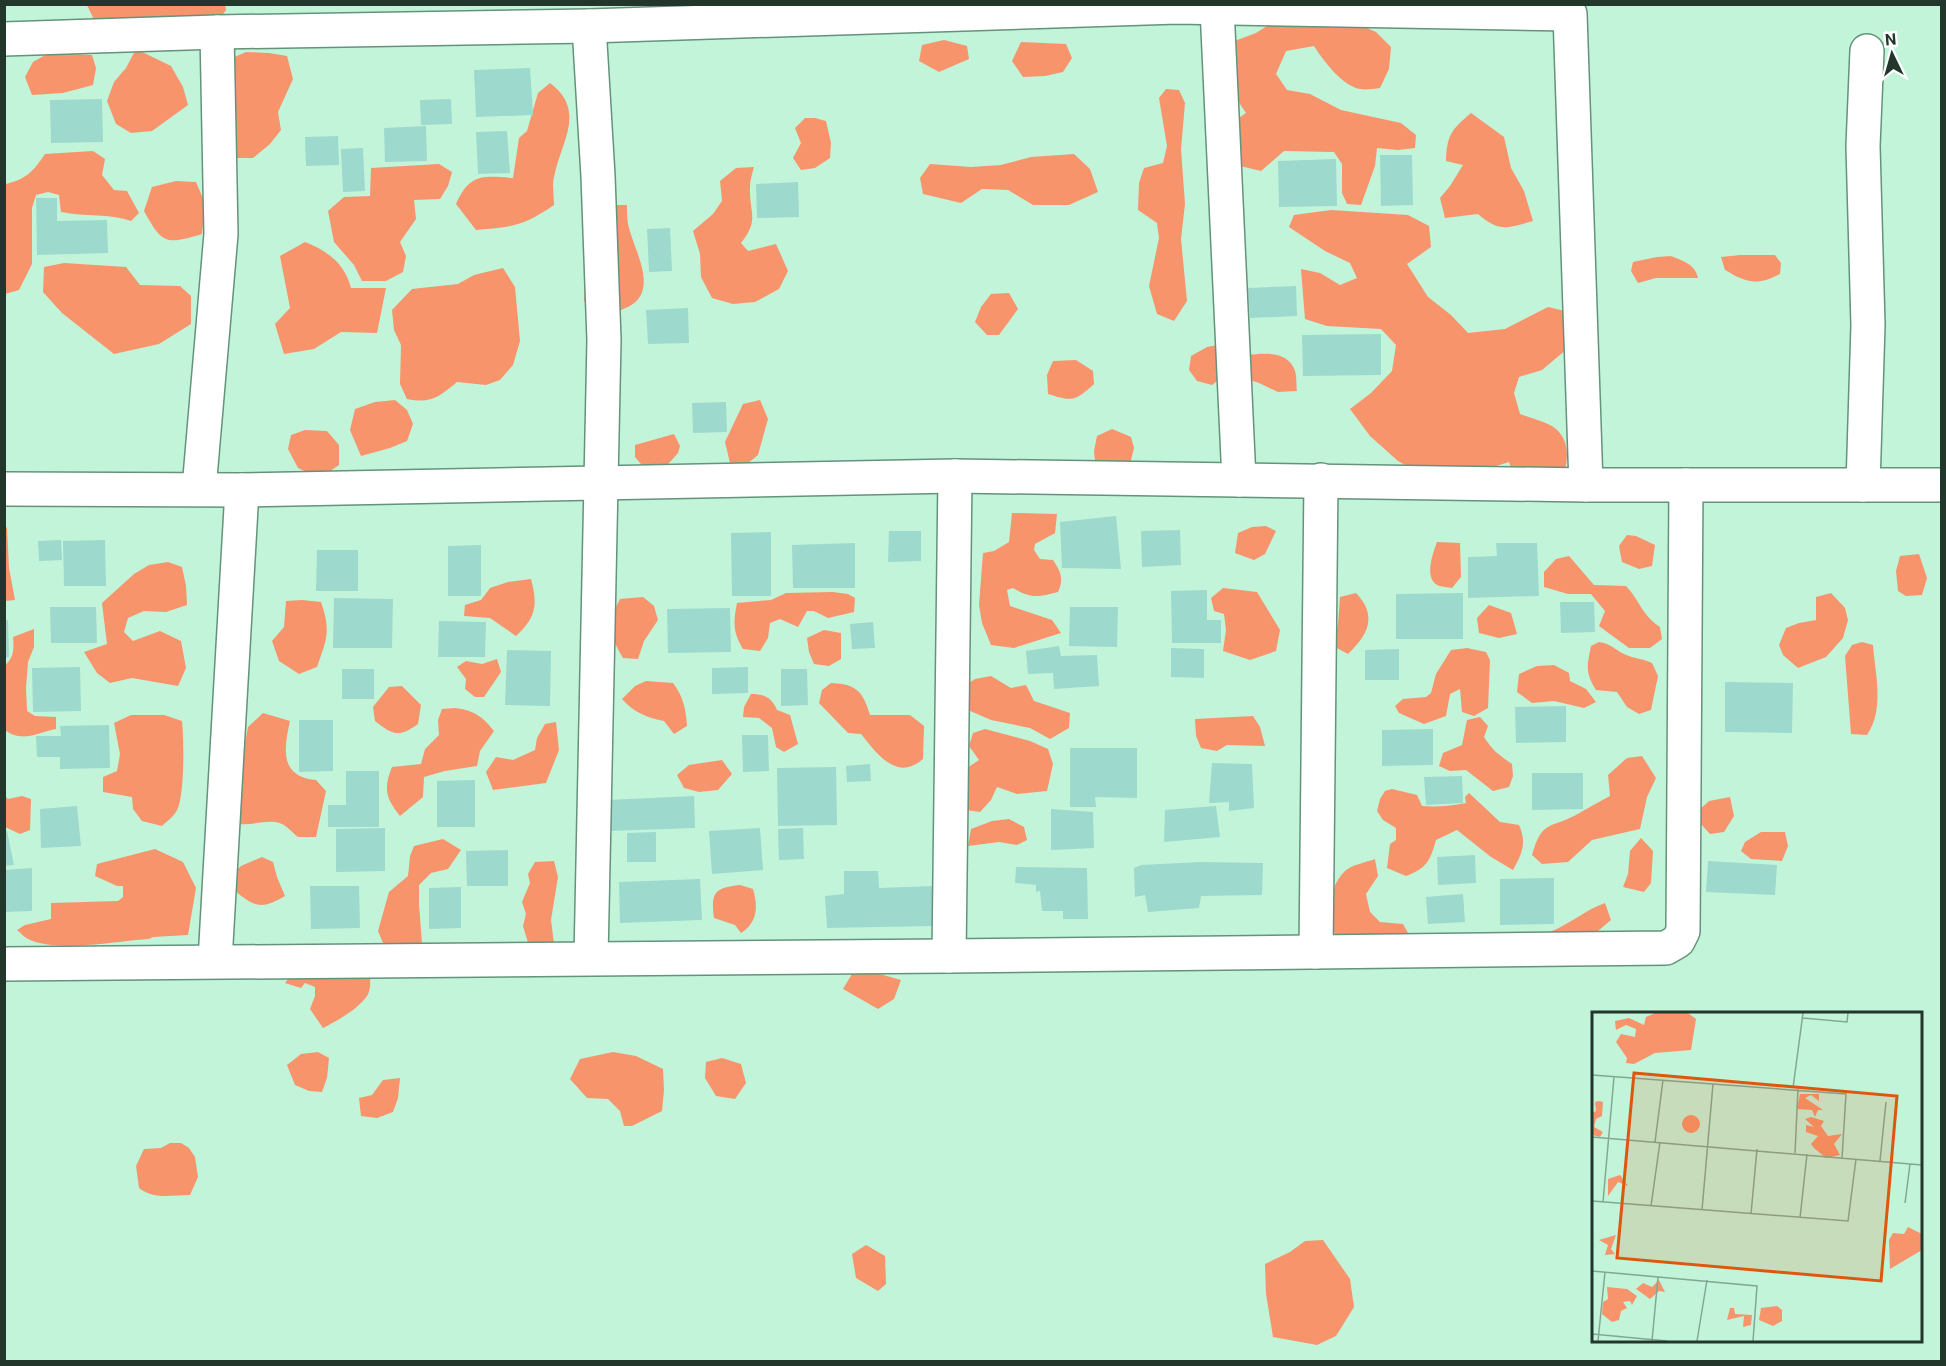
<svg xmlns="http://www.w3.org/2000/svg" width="1946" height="1366" viewBox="0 0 1946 1366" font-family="Roboto,sans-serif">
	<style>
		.forest { fill: #f7946c }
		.building { fill: #9ed9ce }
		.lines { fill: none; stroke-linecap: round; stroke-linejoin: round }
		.minor-casing { stroke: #64937b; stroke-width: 36 }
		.minor { stroke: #fff; stroke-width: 33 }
		.inset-road { fill: none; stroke: #82a894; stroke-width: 1.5 }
		.view { fill: #de570e; fill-opacity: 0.15; stroke: #de570e; stroke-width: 3 }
		.inset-edge { fill: none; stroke: #22362c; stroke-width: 3 }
	</style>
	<rect width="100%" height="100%" fill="#c2f4da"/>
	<g class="forest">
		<polygon points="225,4 226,10 216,24 97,26 87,5"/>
		<path d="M1342 17 1376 32 1391 47 1389 69 1380 88C1374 89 1366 90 1360 89 1342 86 1323 60 1314 46L1286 51 1276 74 1287 90 1310 94 1341 110 1401 123 1416 135 1415 148 1398 150 1377 148 1375 166 1361 205 1347 204 1342 193V164L1334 152 1284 151 1261 171 1219 161 1227 126 1246 113 1236 98 1232 42 1256 33 1278 19Z"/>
		<polygon points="944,40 967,46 969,59 939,72 919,61 922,45"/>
		<polygon points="1021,42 1066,44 1072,58 1063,72 1045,76 1023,77 1012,61"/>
		<polygon points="136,49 171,66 183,87 188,105 152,131 131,133 116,124 107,101 114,82 126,68"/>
		<polygon points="246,52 269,53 287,56 293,79 278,112 281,130 270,144 253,158 227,158 223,62"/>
		<polygon points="49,53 92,55 96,68 93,85 63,93 32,95 25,77 33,62"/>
		<path d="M550 83C587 111 561 141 554 177 552 185 554 196 554 205 523 226 513 227 476 230L456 204C470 173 483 176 513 178L519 138 527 131 538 93Z"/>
		<polygon points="1166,89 1179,90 1185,103 1181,149 1185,204 1181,239 1187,301 1174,321 1157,314 1149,286 1159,238 1157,223 1138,210 1139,183 1144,168 1163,163 1167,146 1159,98"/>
		<path d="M1471 113 1504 137 1511 168 1524 191 1533 221C1507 228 1500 233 1478 214L1445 218 1440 198 1450 186 1463 165 1446 161C1447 135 1451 130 1471 113Z"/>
		<polygon points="805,118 815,118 826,121 831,143 830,158 815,168 801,170 793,158 801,143 795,128"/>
		<path d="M93 151 105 159 102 175 114 190 127 191 139 213 131 221C109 213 85 217 61 212L59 195 48 192 36 195 32 208V264L19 290 5 294 4 188 6 184C26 179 33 172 45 154Z"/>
		<polygon points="1074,154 1090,169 1098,192 1069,205 1033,205 1008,190 982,189 961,203 923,194 920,178 930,164 971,167 1001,165 1031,157"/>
		<polygon points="439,164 452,172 448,186 440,199 414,200 416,219 400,242 406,256 403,272 386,281 362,281 354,265 334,242 328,211 344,197 370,196 371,168"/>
		<path d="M754 167C752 174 750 181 750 187 749 213 760 219 741 243L748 251 776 244 788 271 779 289 755 302 733 304 712 298 701 277 700 254 693 231 713 214 722 201 720 181 736 168Z"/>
		<path d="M176 181 196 182 205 203 202 234C166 245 162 244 144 211L152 187Z"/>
		<path d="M608 205H627C627 211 627 218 628 224 634 252 664 296 621 310 614 313 605 312 597 312L584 301 586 264Z"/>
		<path d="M1331 210 1408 215 1429 226 1431 247 1407 264 1428 297 1451 315 1468 333 1505 329 1548 307 1569 312 1573 344 1542 370 1519 377 1514 393 1520 414C1530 418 1548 422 1556 429 1576 447 1564 476 1556 497L1538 501 1515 480 1509 462 1438 484 1398 461 1370 436 1350 409 1371 393 1392 371 1396 345 1381 329 1327 326 1305 319 1301 269 1320 273 1340 285 1357 278 1350 263 1325 251 1289 227 1294 215Z"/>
		<path d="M305 242C328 251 345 264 351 288H386L377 333 341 332 314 349 284 354 275 324 290 308 280 256Z"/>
		<path d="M1740 255H1775L1781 263 1780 274C1757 286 1747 283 1725 270L1721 257Z"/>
		<path d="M1671 256C1683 261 1695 264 1698 278H1656L1638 283 1631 271 1633 262 1657 257Z"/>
		<polygon points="64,263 126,267 140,285 180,286 191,296 191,324 159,344 114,354 62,313 43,292 44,267"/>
		<path d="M503 268 515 287 520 341 513 365 500 380 486 385 457 382C439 397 431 404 407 399L400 384 401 345 394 330 392 310 412 289 458 284 474 275Z"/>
		<polygon points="1009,293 1018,309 999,335 987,335 975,322 981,307 991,294"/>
		<path d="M1229 343 1248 355C1266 353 1288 351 1295 371 1297 377 1296 385 1297 391L1278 392 1259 383 1238 376 1225 375 1212 385 1197 381 1189 370 1191 356 1207 347Z"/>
		<path d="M1076 360 1093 371 1094 384C1075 401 1073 402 1048 394L1047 375 1053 361Z"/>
		<polygon points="395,400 407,410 413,424 407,441 390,448 361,456 350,430 355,409 375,402"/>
		<polygon points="760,400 768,419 758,455 747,464 730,463 725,442 743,404"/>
		<polygon points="1112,429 1131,437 1134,448 1130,464 1114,469 1095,461 1094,451 1097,436"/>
		<polygon points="305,430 327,431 339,445 339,465 320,478 298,468 288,449 291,435"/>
		<polygon points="674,434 680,446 678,453 670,462 660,471 646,470 635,457 635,445"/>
		<path d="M1012 513 1057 514 1055 533 1035 544 1034 550 1040 559 1053 560C1061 572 1064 579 1058 592 1039 597 1031 599 1013 588L1007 590 1010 606 1052 620 1061 633 1014 648 991 645 982 623 979 605 983 553 994 551 1009 542Z"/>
		<polygon points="5,526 7,528 9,568 15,600 5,601"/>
		<polygon points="1266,526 1276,531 1265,554 1254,560 1235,553 1238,533 1252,527"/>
		<polygon points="1627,535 1636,536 1655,545 1652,566 1639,569 1622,562 1619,546"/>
		<path d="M1437 542 1460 543 1461 577 1452 588C1448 587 1441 587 1437 585 1424 577 1433 553 1437 542Z"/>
		<polygon points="1919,554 1927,578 1922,595 1906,596 1898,591 1896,571 1900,556"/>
		<path d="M1569 556 1594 585 1626 586C1641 602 1640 613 1660 627L1662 639 1650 648H1629L1599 626 1605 611 1591 594H1568L1544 587V572L1556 559Z"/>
		<polygon points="168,562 182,567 186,586 187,605 166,612 144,611 128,618 124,632 133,641 160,631 181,641 186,668 178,686 132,678 110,683 97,673 84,652 107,644 102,603 134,574 149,565"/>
		<path d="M531 579C538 605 536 618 516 636L490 618 464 616 465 605 481 600 490 588 508 582Z"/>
		<polygon points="1223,588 1257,592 1280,630 1276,651 1250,660 1223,651 1226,630 1224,614 1214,611 1211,598"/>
		<path d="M833 592 848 594 855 598 854 612 828 618 814 611H807L798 627 780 619 770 623 768 638 760 651 743 649C733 632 733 623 737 603L771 600 786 593Z"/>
		<path d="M1356 593C1378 616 1368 635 1348 654L1333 646 1338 625 1340 597Z"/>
		<polygon points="1831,593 1845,608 1848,620 1843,638 1826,657 1798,668 1783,655 1779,645 1786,628 1799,623 1816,620 1816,597"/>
		<path d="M643 597 654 606 658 620 644 641 638 659 623 658C609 633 606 626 620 599Z"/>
		<path d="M302 600 321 602C331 631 327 639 317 667L299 674 279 661 272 641 284 627 286 601Z"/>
		<polygon points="1489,605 1511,613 1517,634 1499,638 1479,633 1477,618"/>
		<path d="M34 629V647L28 662 26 688 27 711 35 716 56 717V729C36 733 22 743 5 730V665C14 658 14 648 13 637Z"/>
		<polygon points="824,630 841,633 841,659 829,666 814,664 809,652 807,638"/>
		<path d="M1599 642C1613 644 1618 653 1629 656 1637 659 1644 659 1652 663L1658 676 1651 710 1639 714 1627 707 1617 692 1596 690C1585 672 1587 666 1591 646Z"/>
		<path d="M1862 642 1873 645C1875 674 1885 709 1867 735L1851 734 1845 656 1852 645Z"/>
		<polygon points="1467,648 1486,652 1490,660 1488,708 1474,716 1462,712 1460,689 1450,694 1446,716 1424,724 1399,713 1395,706 1403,699 1426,697 1431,693 1436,674 1451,650"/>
		<polygon points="497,659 501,672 484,697 475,697 465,689 466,679 457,667 466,661 482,664"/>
		<polygon points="1554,665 1569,673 1570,681 1586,689 1596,702 1584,708 1554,701 1532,703 1517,692 1519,674 1537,666"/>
		<polygon points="991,676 1011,688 1026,685 1034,701 1070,713 1069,728 1050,739 1030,728 991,720 968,710 964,686 975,679"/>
		<path d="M646 681 673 683C683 696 686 709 687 726L674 734 664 721C648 718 633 712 622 699L635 686Z"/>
		<path d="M831 683C856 684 863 691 870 715H910L924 726 923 759C897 782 877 754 861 734L848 733 819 703 822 690Z"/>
		<path d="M402 686 421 705 418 724C398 738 393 735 375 721L373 707 389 687Z"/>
		<path d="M751 694C765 694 772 698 777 710L790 715 798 744 784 752 776 747 772 728 759 718 743 717 744 707Z"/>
		<path d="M455 708C474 710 483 717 494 731L480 751 477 766 445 771 424 777 423 797 400 816C386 798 383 789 392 767L421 764 425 749 439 735 438 720 442 709Z"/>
		<path d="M263 713 290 721C284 748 279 777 316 780L326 791 316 837H298C293 833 288 827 282 824 270 818 252 826 238 824L244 748 248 727Z"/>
		<path d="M131 715H164L182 721C184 738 185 800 176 812 173 817 166 822 162 826L142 821 133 809 132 797 103 792V777L117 771 120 754 114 723Z"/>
		<polygon points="1253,716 1260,727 1265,746 1227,745 1217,751 1201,748 1196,736 1195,719"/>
		<path d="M1480 717 1488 726 1484 737C1492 750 1500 756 1512 764L1513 776 1509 787 1493 791 1466 770 1450 771 1439 766 1443 753 1462 745 1467 720Z"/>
		<polygon points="556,722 559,750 546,783 493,790 486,772 496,757 513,760 535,750 537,738 545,724"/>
		<polygon points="985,729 1030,741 1048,749 1053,764 1047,791 1017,794 997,787 991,800 980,812 966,810 967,768 979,760 969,746 973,733"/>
		<path d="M1642 756 1656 778 1647 797 1640 829 1592 840 1568 862 1542 864 1532 855C1542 820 1549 829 1576 815 1587 809 1598 802 1610 796L1608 775 1627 758Z"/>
		<polygon points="722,760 732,774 718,790 699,792 684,788 677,775 689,765"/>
		<path d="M1392 789 1417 795 1422 806C1437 807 1451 806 1466 803L1465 797 1469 793 1500 822 1519 825C1527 843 1522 854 1513 870L1491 857 1457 830 1436 840C1430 861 1427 868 1406 876L1387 868 1390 844 1396 840V828L1383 820 1377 811 1380 799 1385 791Z"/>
		<polygon points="4,795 8,799 22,796 31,799 30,830 20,834 5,827"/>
		<polygon points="1730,797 1734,816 1724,832 1710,834 1699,822 1699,810 1709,801"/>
		<polygon points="1009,819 1024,827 1027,840 1017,845 999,842 968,846 971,829 992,821"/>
		<polygon points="1761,832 1785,832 1788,846 1782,861 1751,859 1741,851 1745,842"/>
		<polygon points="1641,838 1653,851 1651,883 1644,892 1623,887 1628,874 1630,851"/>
		<polygon points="443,839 461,850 448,869 431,873 419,885 419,904 422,944 402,956 383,943 378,931 389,892 408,876 410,856 414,846"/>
		<path d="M155 849 183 862 196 888 188 935 153 937 149 939C117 941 56 953 28 939 24 937 21 933 17 930L25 925 51 919V903L118 901 123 897V886H117L95 876 97 864Z"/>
		<path d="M262 857 273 862 277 877 285 896C258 912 253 905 230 887V876L241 866Z"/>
		<path d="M1375 859 1378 876 1366 894 1370 912 1380 922 1403 924 1414 944 1338 943C1329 920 1325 891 1345 871 1351 865 1367 862 1375 859Z"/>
		<polygon points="554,861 558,877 551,920 554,944 529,946 523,926 526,914 522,902 530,883 528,874 535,862"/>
		<path d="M740 885 753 889C758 907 758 922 741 933L735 925 714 918C711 892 714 888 740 885Z"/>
		<path d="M1605 903 1611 920 1592 936 1557 943 1550 932C1570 924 1585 910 1605 903Z"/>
		<path d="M369 966C370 975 372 988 367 996 358 1009 337 1021 323 1028L310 1009 315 996V987L305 983 301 988 285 983 291 975Z"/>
		<polygon points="876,973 901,980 894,999 878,1009 843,989 852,974"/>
		<polygon points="318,1052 329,1058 327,1078 322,1092 309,1091 295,1085 287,1065 301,1054"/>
		<polygon points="613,1052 636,1056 663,1069 664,1090 662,1111 632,1126 624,1126 620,1111 608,1099 587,1098 570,1079 580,1059"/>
		<polygon points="722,1058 741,1064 746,1083 735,1099 716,1096 705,1078 706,1062"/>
		<polygon points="400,1078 398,1098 393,1112 377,1118 361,1116 359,1098 372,1095 383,1080"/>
		<path d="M170 1143H181L189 1148 195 1157 198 1177 190 1195C171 1195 155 1200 139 1188L136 1166 144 1149 161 1148Z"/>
		<polygon points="1323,1240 1350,1279 1354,1307 1336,1336 1317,1345 1273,1337 1266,1294 1265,1264 1290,1252 1305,1241"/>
		<polygon points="866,1245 885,1256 886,1284 878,1291 856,1278 852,1254"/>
	</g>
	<g class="building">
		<polygon points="530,68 533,115 476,117 474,70"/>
		<polygon points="102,99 103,142 51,143 50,100"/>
		<polygon points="451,99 452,124 421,125 420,100"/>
		<polygon points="426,126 427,161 385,162 384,128"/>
		<polygon points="507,131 510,173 478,174 476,132"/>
		<polygon points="338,136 339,165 306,166 305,137"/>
		<polygon points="363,148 365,191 343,192 341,149"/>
		<polygon points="1380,155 1412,155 1413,205 1381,206"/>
		<polygon points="1336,159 1337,206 1279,207 1278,161"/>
		<polygon points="798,182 799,217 757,218 756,184"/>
		<polygon points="36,198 57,198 57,221 107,220 108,253 37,255"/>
		<polygon points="670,228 672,271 649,272 647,229"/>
		<polygon points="1296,286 1297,316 1250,318 1248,288"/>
		<polygon points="688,308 689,343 648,344 646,310"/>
		<polygon points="1381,334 1381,375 1303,376 1302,335"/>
		<polygon points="726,402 727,432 693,433 692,403"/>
		<polygon points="1116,516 1121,569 1062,568 1060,522"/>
		<polygon points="1180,530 1181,565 1142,567 1141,531"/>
		<polygon points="889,531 921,531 921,561 888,562"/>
		<polygon points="771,532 771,596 732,596 731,533"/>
		<polygon points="61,540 62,560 39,561 38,541"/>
		<polygon points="105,540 106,586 64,586 63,541"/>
		<polygon points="855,543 855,588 793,588 792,545"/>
		<polygon points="1496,543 1537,543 1539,596 1468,598 1468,557 1497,556"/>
		<polygon points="481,545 481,596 448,596 448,546"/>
		<polygon points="317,550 358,550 358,591 316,591"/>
		<polygon points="1207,590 1207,620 1221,620 1221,643 1172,643 1171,591"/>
		<polygon points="1463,593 1463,639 1396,639 1396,594"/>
		<polygon points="334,598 393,599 392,648 333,648"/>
		<polygon points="1560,602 1594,602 1595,632 1561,633"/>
		<polygon points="50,607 96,607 97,643 51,643"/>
		<polygon points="1070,607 1118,607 1117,647 1069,646"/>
		<polygon points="730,608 731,652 668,653 667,609"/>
		<polygon points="4,620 8,620 9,657 4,658"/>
		<polygon points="439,621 486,622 485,657 438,657"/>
		<polygon points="873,622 875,648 852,649 850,624"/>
		<polygon points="1059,646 1061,656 1097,655 1099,686 1054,689 1053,673 1028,674 1026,651"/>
		<polygon points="1171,648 1204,649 1204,678 1171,677"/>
		<polygon points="1399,649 1399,680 1365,680 1365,650"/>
		<polygon points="507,650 551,651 550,706 505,705"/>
		<polygon points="80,667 81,711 33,712 32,668"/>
		<polygon points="748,667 748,693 712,694 712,668"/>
		<rect x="342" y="669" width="32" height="30"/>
		<polygon points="781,669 807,669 808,705 781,706"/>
		<polygon points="1725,682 1793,683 1792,733 1725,732"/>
		<polygon points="1566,706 1566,742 1516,743 1515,707"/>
		<polygon points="299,720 333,720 333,771 299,772"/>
		<polygon points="109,725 110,768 60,769 60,757 37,757 36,736 61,736 60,726"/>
		<polygon points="1433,729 1433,765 1382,766 1382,730"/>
		<polygon points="742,735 768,735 769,771 743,772"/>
		<polygon points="1070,748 1137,748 1137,798 1095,797 1096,807 1070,807"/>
		<polygon points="1212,763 1252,764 1254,808 1229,811 1229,802 1209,803"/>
		<polygon points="870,764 871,781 847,782 846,766"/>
		<polygon points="836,767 837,825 778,826 777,768"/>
		<polygon points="346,771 379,771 379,827 328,827 328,805 346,805"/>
		<polygon points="1532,773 1583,773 1583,809 1532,810"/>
		<polygon points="1462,776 1463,803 1426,805 1424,777"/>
		<polygon points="475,780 475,827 437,827 437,781"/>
		<polygon points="694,796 695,828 608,831 607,800"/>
		<polygon points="77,806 81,846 41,848 40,809"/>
		<polygon points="1216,806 1220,837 1164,842 1165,810"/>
		<polygon points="1051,809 1093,812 1094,848 1051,850"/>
		<polygon points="385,828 385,871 336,872 336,829"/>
		<polygon points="760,828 763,870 712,874 709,831"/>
		<polygon points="803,828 804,859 779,860 778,829"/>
		<polygon points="4,830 7,831 14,865 4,866"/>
		<polygon points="656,832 656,862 627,862 627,833"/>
		<polygon points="508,850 508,886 467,886 466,851"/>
		<polygon points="1475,855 1476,883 1438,885 1437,857"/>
		<polygon points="1708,861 1777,865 1775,895 1706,892"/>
		<polygon points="1201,862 1263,863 1262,895 1201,896 1199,908 1148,912 1145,895 1135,897 1134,868 1141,865"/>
		<polygon points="1016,867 1087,868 1088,919 1063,919 1063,911 1042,911 1040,891 1036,892 1036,885 1015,883"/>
		<polygon points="32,868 32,911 4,912 4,870"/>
		<polygon points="844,871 878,871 879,888 934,886 934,926 827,928 825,896 844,894"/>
		<polygon points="1554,878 1554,924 1500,925 1500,879"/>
		<polygon points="700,879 702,920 620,923 619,882"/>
		<polygon points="310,886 359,886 360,928 311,929"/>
		<polygon points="461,887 461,928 429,929 429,888"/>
		<polygon points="1463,894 1465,922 1428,924 1426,897"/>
	</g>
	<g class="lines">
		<defs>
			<g id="minor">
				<polyline points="1217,8 1239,480"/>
				<polyline points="589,26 598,176 604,340 591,958"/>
				<polyline points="4,39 217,32 589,26 1177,7 1570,14 1586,485"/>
				<polyline points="1863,485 1868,325 1863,146 1867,51"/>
				<polyline points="4,489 242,490 955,476 1586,485 1942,485"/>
				<polyline points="199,489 221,234 217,32"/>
				<polyline points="1316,952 1321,480"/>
				<polyline points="949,956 955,476"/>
				<polyline points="215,961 242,490"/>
				<polyline points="4,964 949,956 1666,948 1678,941 1683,931 1686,485"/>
			</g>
		</defs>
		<use href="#minor" class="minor-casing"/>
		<use href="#minor" class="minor"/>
	</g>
	<g transform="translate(1592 1012)">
		<rect width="330" height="330" fill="#c2f4da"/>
		<path d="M63 1H96L104 7 99 38 63 41 42 52 34 51 35 46 24 30 29 22 43 25 44 17 34 13 24 18 23 9 37 6 52 13 54 5ZM208 82H227V89L219 83 213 86 231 98H226L223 105 220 98 205 97ZM7 89 11 90 10 104 4 107 2 115 11 120 8 125 0 123V101L4 99 3 90ZM90 112a9 9 0 1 1 18 0a9 9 0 1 1-18 0ZM219 105 232 109 229 114 236 124 250 122 242 132 248 143 234 146 222 136 219 132 226 124 214 120V113L222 115 213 107ZM28 163 36 174 26 170 16 184V167ZM316 215 330 222V238L298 257 297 228 301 221 312 222ZM24 223 19 237 23 242 13 243 16 233 7 228ZM67 268 73 280 67 279 58 287 44 277 51 271 60 275ZM15 275 35 277 45 284 40 293 38 289 31 290 35 296 29 299 27 308 20 310 10 302 11 290 16 287ZM185 294 190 298V309L181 314 167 308 169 296ZM138 296H142L143 302 160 303 159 313 151 315 152 304 135 308Z" fill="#f7946c"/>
		<path class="inset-road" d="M211 6 255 10 256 1M0 63 254 82 250 146M201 76 211 1M0 125 330 153M63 130 71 68M203 141 206 77M288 149 294 90M0 189 256 209 264 147M11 190 22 65M313 191 318 152M59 194 68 130M110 198 121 72M159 202 165 137M208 206 215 142M0 259 165 274 161 329M0 322 75 329M6 329 13 260M60 329 66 265M105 329 115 268"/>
		<path class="view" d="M42 61 305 84 289 269 25 246Z"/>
		<rect width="330" height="330" class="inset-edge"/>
	</g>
	<rect width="1946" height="1366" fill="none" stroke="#22362c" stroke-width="12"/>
	<g transform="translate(1892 54) rotate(355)" stroke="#ffffff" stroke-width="4.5" paint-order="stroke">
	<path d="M0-4.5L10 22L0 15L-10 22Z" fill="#22362c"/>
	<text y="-9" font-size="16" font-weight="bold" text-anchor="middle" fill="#22362c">N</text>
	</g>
</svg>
